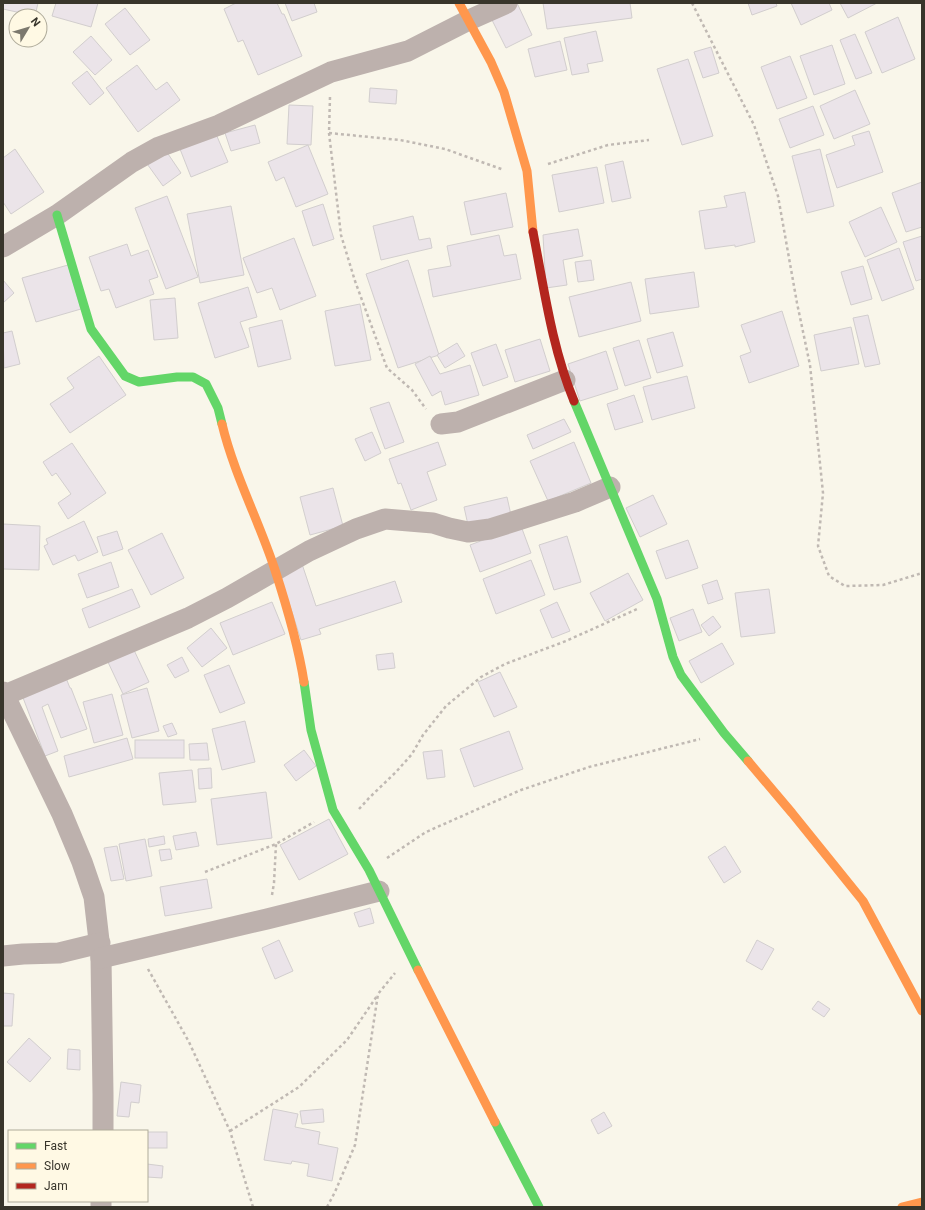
<svg xmlns="http://www.w3.org/2000/svg" width="925" height="1210" viewBox="0 0 925 1210" font-family="Roboto,sans-serif">
	<style>
		.building { fill: #ebe4e9; stroke: #d2cece }
		.lines { fill: none; stroke-linecap: round; stroke-linejoin: round }
		.path { stroke: #c0b9b3; stroke-width: 2.5; stroke-dasharray: 3 3; stroke-linecap: butt }
		.street { stroke: #bdb1ad; stroke-width: 21 }
		.fast { stroke: #63d668; stroke-width: 9 }
		.slow { stroke: #ff974d; stroke-width: 9 }
		.jam { stroke: #b3261e; stroke-width: 9 }
	</style>
	<rect width="100%" height="100%" fill="#f9f6ea"/>
	<g class="building">
		<polygon points="3,3 38,3 35,16 3,9"/>
		<polygon points="56,3 98,3 91,27 52,16"/>
		<polygon points="236,3 277,3 282,14 284,14 302,56 258,75 243,40 238,42 224,9"/>
		<polygon points="285,3 314,3 317,12 292,21"/>
		<polygon points="517,3 532,35 506,48 490,16"/>
		<polygon points="543,3 630,3 632,18 547,29"/>
		<polygon points="748,3 776,3 777,6 752,15"/>
		<polygon points="791,3 829,3 832,10 801,25"/>
		<polygon points="840,3 877,3 848,18"/>
		<polygon points="125,8 150,40 130,55 105,24"/>
		<polygon points="898,17 915,59 882,73 865,32"/>
		<polygon points="596,31 603,61 587,64 589,72 572,75 564,38"/>
		<polygon points="855,34 872,73 856,79 840,40"/>
		<polygon points="91,36 112,60 95,75 73,52"/>
		<polygon points="560,41 567,70 535,77 528,49"/>
		<polygon points="832,45 845,84 814,95 800,56"/>
		<polygon points="711,47 719,73 703,78 694,52"/>
		<polygon points="790,56 807,98 777,109 761,67"/>
		<polygon points="688,59 713,136 682,145 657,69"/>
		<polygon points="137,65 156,90 167,82 180,100 138,132 106,88"/>
		<polygon points="87,71 104,93 90,105 72,83"/>
		<polygon points="370,88 397,90 396,104 369,102"/>
		<polygon points="855,90 870,124 834,139 820,106"/>
		<polygon points="289,105 313,106 311,145 287,144"/>
		<polygon points="813,106 824,135 790,148 779,119"/>
		<polygon points="255,125 260,143 231,151 225,133"/>
		<polygon points="869,131 883,172 837,188 826,155 855,145 852,136"/>
		<polygon points="216,134 228,162 191,177 180,149"/>
		<polygon points="308,145 328,194 296,207 284,177 276,181 268,162"/>
		<polygon points="164,148 181,173 163,186 145,161"/>
		<polygon points="15,149 44,192 11,214 3,202 3,158"/>
		<polygon points="820,149 834,206 807,213 792,156"/>
		<polygon points="623,161 631,198 612,202 605,165"/>
		<polygon points="597,167 604,203 559,212 552,175"/>
		<polygon points="922,182 922,227 906,232 892,193"/>
		<polygon points="745,192 755,242 735,247 735,245 705,249 699,211 727,207 724,196"/>
		<polygon points="506,193 513,227 471,235 464,202"/>
		<polygon points="167,196 198,277 166,289 135,208"/>
		<polygon points="323,204 334,239 313,246 302,211"/>
		<polygon points="231,206 244,275 200,283 187,214"/>
		<polygon points="881,207 897,242 865,257 849,222"/>
		<polygon points="413,216 419,240 430,238 432,248 381,260 373,226"/>
		<polygon points="578,229 583,256 563,260 567,285 546,288 543,235"/>
		<polygon points="499,235 504,256 516,254 521,279 433,297 428,270 451,266 447,246"/>
		<polygon points="922,236 922,279 916,281 903,242"/>
		<polygon points="294,238 316,296 280,310 272,288 257,293 243,258"/>
		<polygon points="127,244 131,256 148,250 158,277 149,280 154,294 116,308 109,289 101,291 89,257"/>
		<polygon points="899,248 914,289 882,301 867,260"/>
		<polygon points="408,260 439,355 398,368 366,274"/>
		<polygon points="591,260 594,280 578,282 575,262"/>
		<polygon points="68,265 81,309 36,322 22,278"/>
		<polygon points="863,266 872,299 851,305 841,272"/>
		<polygon points="694,272 699,307 650,314 645,279"/>
		<polygon points="3,280 14,293 3,303"/>
		<polygon points="631,282 641,321 579,337 569,297"/>
		<polygon points="248,287 257,317 240,322 249,347 215,358 198,303"/>
		<polygon points="175,298 178,338 154,340 150,300"/>
		<polygon points="360,304 371,360 335,366 325,311"/>
		<polygon points="782,311 799,366 749,383 740,356 751,352 741,325"/>
		<polygon points="868,315 880,364 865,367 853,318"/>
		<polygon points="282,320 291,359 258,367 249,328"/>
		<polygon points="851,327 859,364 821,371 814,335"/>
		<polygon points="12,331 20,364 4,368 3,333"/>
		<polygon points="673,332 683,366 657,373 647,339"/>
		<polygon points="540,339 550,371 515,382 505,350"/>
		<polygon points="639,340 651,378 625,386 613,348"/>
		<polygon points="457,343 465,356 445,368 437,355"/>
		<polygon points="496,344 508,377 483,386 471,353"/>
		<polygon points="606,351 618,389 580,401 568,364"/>
		<polygon points="99,356 126,395 70,433 50,404 74,388 67,378"/>
		<polygon points="430,356 440,374 470,365 479,395 445,405 441,391 432,396 415,364"/>
		<polygon points="687,376 695,408 652,420 643,387"/>
		<polygon points="634,395 643,422 615,430 607,404"/>
		<polygon points="389,402 404,442 385,449 370,408"/>
		<polygon points="564,419 571,432 533,449 527,435"/>
		<polygon points="372,432 381,453 365,461 355,439"/>
		<polygon points="438,442 446,465 427,472 437,500 411,510 401,483 398,484 389,459"/>
		<polygon points="574,442 591,483 548,501 530,461"/>
		<polygon points="72,443 106,493 68,519 58,503 71,494 56,473 52,476 43,462"/>
		<polygon points="333,488 343,526 310,535 300,497"/>
		<polygon points="653,495 667,524 640,537 626,508"/>
		<polygon points="507,497 511,515 468,525 464,507"/>
		<polygon points="84,521 98,552 78,561 75,555 53,565 44,546 48,544 46,539"/>
		<polygon points="3,524 40,526 39,570 3,569"/>
		<polygon points="521,526 531,553 480,572 470,545"/>
		<polygon points="117,531 123,549 103,556 97,537"/>
		<polygon points="162,533 184,578 151,595 128,550"/>
		<polygon points="567,536 581,582 554,590 539,545"/>
		<polygon points="688,540 698,568 666,579 656,551"/>
		<polygon points="531,560 545,595 496,614 483,579"/>
		<polygon points="111,562 119,587 87,598 78,574"/>
		<polygon points="302,564 316,606 395,581 402,602 319,629 321,634 301,640 279,572"/>
		<polygon points="628,573 643,600 605,621 590,593"/>
		<polygon points="717,580 723,599 708,604 702,585"/>
		<polygon points="132,589 140,607 89,628 82,609"/>
		<polygon points="769,589 775,633 741,637 735,593"/>
		<polygon points="272,602 285,634 233,655 220,623"/>
		<polygon points="557,602 570,631 552,638 540,610"/>
		<polygon points="693,609 702,632 679,641 670,618"/>
		<polygon points="713,616 721,627 709,636 701,625"/>
		<polygon points="211,628 227,648 202,667 187,648"/>
		<polygon points="722,643 734,664 701,683 689,661"/>
		<polygon points="133,648 149,682 123,694 107,660"/>
		<polygon points="393,653 395,668 378,670 376,655"/>
		<polygon points="182,657 189,671 175,678 167,665"/>
		<polygon points="229,665 245,703 220,713 204,675"/>
		<polygon points="500,672 517,707 494,717 478,682"/>
		<polygon points="66,678 70,688 71,688 87,729 61,738 48,704 42,707 58,751 45,756 22,695"/>
		<polygon points="147,688 159,731 132,738 121,695"/>
		<polygon points="112,694 123,735 94,743 83,702"/>
		<polygon points="245,721 255,762 222,770 212,729"/>
		<polygon points="172,723 177,734 168,737 163,726"/>
		<polygon points="509,731 523,769 474,787 460,749"/>
		<polygon points="127,738 133,759 69,777 64,756"/>
		<rect x="135" y="740" width="49" height="18"/>
		<polygon points="207,743 209,760 190,760 189,744"/>
		<polygon points="304,750 316,766 296,781 284,765"/>
		<polygon points="442,750 445,777 427,779 423,752"/>
		<polygon points="211,768 212,788 199,789 198,769"/>
		<polygon points="192,770 196,802 163,805 159,773"/>
		<polygon points="266,792 272,838 217,845 211,799"/>
		<polygon points="329,819 348,854 299,880 280,845"/>
		<polygon points="196,832 199,846 176,850 173,836"/>
		<polygon points="164,836 165,844 149,847 148,839"/>
		<polygon points="145,839 152,876 126,881 119,844"/>
		<polygon points="117,846 124,879 111,881 104,848"/>
		<polygon points="725,846 741,872 724,883 708,857"/>
		<polygon points="170,849 172,859 161,861 159,850"/>
		<polygon points="207,879 212,908 165,916 160,887"/>
		<polygon points="370,908 374,923 359,927 354,913"/>
		<polygon points="279,940 293,971 275,979 262,948"/>
		<polygon points="757,940 774,949 762,970 746,961"/>
		<polygon points="3,993 14,994 12,1026 3,1026"/>
		<polygon points="818,1001 830,1009 824,1017 812,1009"/>
		<polygon points="29,1038 51,1058 30,1082 7,1062"/>
		<polygon points="68,1049 80,1050 80,1070 67,1069"/>
		<polygon points="121,1082 141,1085 139,1103 131,1102 129,1117 117,1116"/>
		<polygon points="273,1109 298,1114 295,1127 320,1132 318,1144 338,1148 332,1181 307,1176 309,1164 292,1161 291,1164 264,1160"/>
		<polygon points="323,1109 324,1122 302,1124 300,1111"/>
		<polygon points="604,1112 612,1126 598,1134 591,1120"/>
		<rect x="147" y="1132" width="20" height="16"/>
		<polygon points="147,1164 163,1166 162,1178 147,1177"/>
	</g>
	<g class="lines">
		<g class="path">
			<polyline points="692,3 754,125 778,196 797,303 810,365 823,493 818,546 829,576 845,586 883,585 922,573"/>
			<polyline points="330,97 329,133 341,235 355,281 387,368 412,390 426,409"/>
			<polyline points="329,133 400,140 445,149 504,170"/>
			<polyline points="548,164 608,145 649,140"/>
			<polyline points="359,809 370,797 396,772 412,754 423,735 446,706 481,677 505,664 566,641 637,609"/>
			<polyline points="387,858 426,832 521,790 589,767 700,739"/>
			<polyline points="205,872 276,844 314,822"/>
			<polyline points="272,895 274,883 276,844"/>
			<polyline points="148,969 189,1042 230,1131 253,1207"/>
			<polyline points="230,1131 299,1087 347,1040 377,996"/>
			<polyline points="327,1207 335,1192 355,1145 378,994 395,973"/>
		</g>
		<g class="street">
			<polyline points="3,247 57,215 132,162 159,147 219,125 331,72 408,51 469,20 507,3"/>
			<polyline points="441,424 458,422 565,380"/>
			<polyline points="3,692 62,814 82,862 94,897 101,958 103,1094 103,1131"/>
			<polyline points="5,695 188,618 227,598 309,551 356,529 385,519 433,523 449,528 468,532 490,529 575,502 610,487"/>
			<polyline points="3,956 23,954 59,953 100,943"/>
			<polyline points="101,958 267,919 379,891"/>
			<polyline points="101,1207 101,1201"/>
		</g>
		<g class="fast">
			<polyline points="57,215 91,329 125,376 139,382 177,377 193,377 206,384 218,408 222,424"/>
			<polyline points="574,401 657,599 673,657 681,675 724,733 748,761"/>
			<polyline points="304,682 311,730 333,810 369,870 418,970"/>
			<polyline points="495,1122 539,1207"/>
		</g>
		<g class="slow">
			<polyline points="459,3 491,62 504,92 527,171 533,232"/>
			<path d="M222 424C234 474 259 521 275 570 287 607 298 644 304 682"/>
			<polyline points="748,761 792,813 863,901 922,1011"/>
			<polyline points="418,970 495,1122"/>
			<polyline points="902,1207 922,1202"/>
		</g>
		<path class="jam" d="M533 232C544 288 552 348 574 401"/>
	</g>
	<rect width="925" height="1210" fill="none" stroke="#38352b" stroke-width="8"/>
	<rect x="8" y="1130" width="140" height="72" fill="#fff9e4" stroke="#afab9a"/>
	<rect x="16" y="1143" width="20" height="6" fill="#63d668" stroke="#afab9a"/>
	<text x="44" y="1150" font-size="12" fill="#38352b">Fast</text>
	<rect x="16" y="1163" width="20" height="6" fill="#ff974d" stroke="#afab9a"/>
	<text x="44" y="1170" font-size="12" fill="#38352b">Slow</text>
	<rect x="16" y="1183" width="20" height="6" fill="#b3261e" stroke="#afab9a"/>
	<text x="44" y="1190" font-size="12" fill="#38352b">Jam</text>
	<g transform="translate(28 28) rotate(52)"><circle r="19" fill="#fff9e4" stroke="#afab9a"/>
	<path d="M0-3L7 15L0 10L-7 15Z" fill="#7c796e"/>
	<text y="-6" font-size="11" font-weight="bold" text-anchor="middle" fill="#38352b">N</text>
	</g>
</svg>
